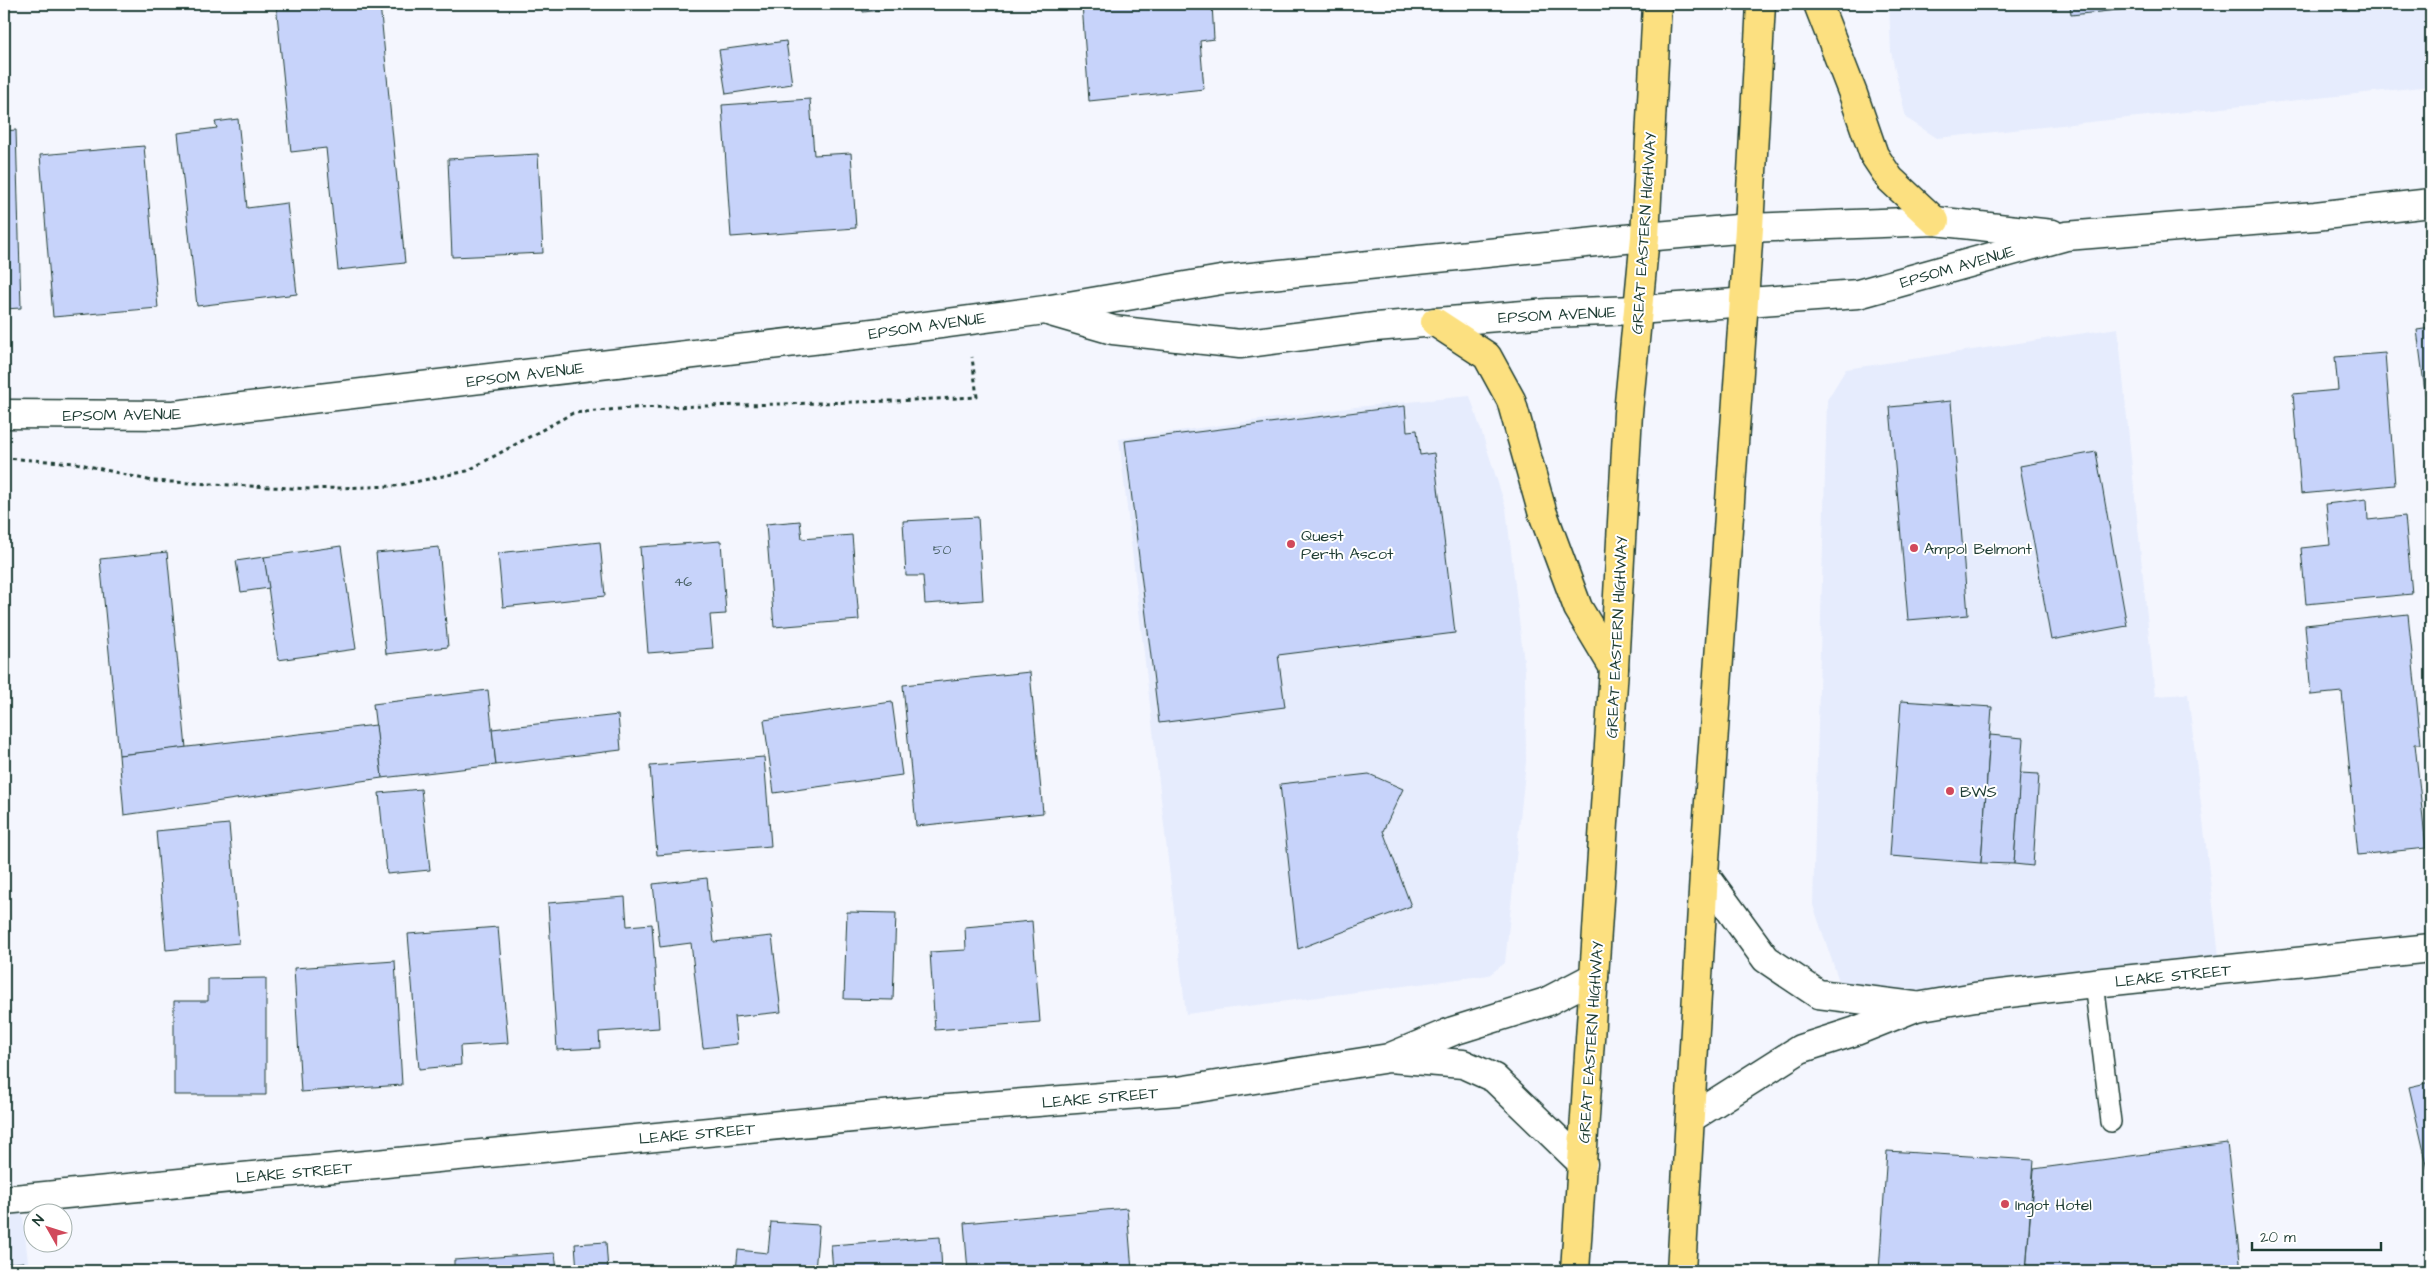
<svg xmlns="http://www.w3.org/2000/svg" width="2435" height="1275" viewBox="0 0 2435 1275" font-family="'Architects Daughter',sans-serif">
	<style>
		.built { fill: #e6ecfd }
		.building { fill: #c7d3fa; stroke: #1f3d34 }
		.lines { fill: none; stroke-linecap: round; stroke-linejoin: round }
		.service-casing { stroke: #1f3d34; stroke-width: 22 }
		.minor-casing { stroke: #1f3d34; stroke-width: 31 }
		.tertiary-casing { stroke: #1f3d34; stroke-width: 31 }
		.trunk-casing { stroke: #1f3d34; stroke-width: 31 }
		.path { stroke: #1f3d34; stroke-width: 3; stroke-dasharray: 4 4; stroke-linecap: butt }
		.service { stroke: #fff; stroke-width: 19 }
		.minor { stroke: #fff; stroke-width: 28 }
		.tertiary { stroke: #fff; stroke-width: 28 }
		.trunk { stroke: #fce080; stroke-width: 28 }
		.poi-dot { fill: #d1495b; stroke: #fff; stroke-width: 2 }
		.labels { text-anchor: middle; stroke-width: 4; stroke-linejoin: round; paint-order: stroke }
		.number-label { font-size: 14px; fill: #496266 }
		.street-label { font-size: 16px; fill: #1f3d34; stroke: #fff }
		.poi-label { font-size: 16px; fill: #1f3d34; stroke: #fff; text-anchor: start }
	</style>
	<rect width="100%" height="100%" fill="#f4f6fe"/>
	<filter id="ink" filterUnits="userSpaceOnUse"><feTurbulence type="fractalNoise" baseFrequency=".02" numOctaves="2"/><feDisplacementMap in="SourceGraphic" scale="10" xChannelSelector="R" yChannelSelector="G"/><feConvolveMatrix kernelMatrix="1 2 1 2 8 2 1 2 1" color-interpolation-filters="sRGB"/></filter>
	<g filter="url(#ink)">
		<g class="built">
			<polygon points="1889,4 2431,4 2431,86 1937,138 1906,118 1891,52"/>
			<polygon points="2118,328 2155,696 2188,694 2220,964 1856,1031 1813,905 1827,400 1846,369"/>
			<polygon points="1470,396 1506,508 1525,671 1526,762 1505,963 1489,975 1186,1014 1119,439 1356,407"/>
			<polygon points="21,1198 29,1271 4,1271 4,1200"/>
		</g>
		<g class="building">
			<polygon points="276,4 380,4 405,263 338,270 326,148 291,152"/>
			<polygon points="862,4 939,4 863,12"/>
			<polygon points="1082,4 1212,4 1214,39 1200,41 1204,89 1089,101"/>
			<polygon points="2070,4 2175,4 2071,15"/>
			<polygon points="786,41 792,84 726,94 719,50"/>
			<polygon points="810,99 814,155 851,153 856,228 731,237 722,105"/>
			<polygon points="238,119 247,208 287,203 297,294 197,306 178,133 217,128 215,122"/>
			<polygon points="16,130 21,308 4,309 4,131"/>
			<polygon points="144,146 158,308 53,317 40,155"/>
			<polygon points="538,154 543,253 452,257 448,159"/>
			<polygon points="2431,328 2431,431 2430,431 2417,330"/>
			<polygon points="2385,353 2395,485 2301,494 2293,394 2338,390 2335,357"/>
			<polygon points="1951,401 1968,615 1908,620 1890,407"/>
			<polygon points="1405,406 1407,431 1417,430 1420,455 1434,453 1455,633 1278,655 1285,707 1159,723 1125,441"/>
			<polygon points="2096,452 2127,626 2051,640 2020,466"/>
			<polygon points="2429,497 2431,497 2431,524"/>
			<polygon points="2367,499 2368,520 2405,516 2412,594 2306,604 2301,548 2330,545 2326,504"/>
			<polygon points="978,517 983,600 925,604 923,576 906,576 903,521"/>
			<polygon points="800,521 802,539 852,535 859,620 774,627 766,524"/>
			<polygon points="721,541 726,614 710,615 713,648 648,653 640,547"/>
			<polygon points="600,542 605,596 503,607 498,553"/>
			<polygon points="341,546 356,649 278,660 264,557"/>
			<polygon points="439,547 448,647 386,654 376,553"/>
			<polygon points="167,552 186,748 119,755 100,559"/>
			<polygon points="264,557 269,588 241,592 236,561"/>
			<polygon points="2408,614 2421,744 2415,744 2426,848 2358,855 2342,692 2311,695 2305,625"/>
			<polygon points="1030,672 1043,813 916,826 903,685"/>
			<polygon points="488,690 496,765 382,778 373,704"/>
			<polygon points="1901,701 1992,707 1981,863 1890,856"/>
			<polygon points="892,702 902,775 774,793 764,720"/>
			<polygon points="618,715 621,750 496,765 492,729"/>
			<polygon points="376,725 382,778 124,815 119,755"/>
			<polygon points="1990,735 2023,738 2014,864 1981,863"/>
			<polygon points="764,757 771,846 657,855 650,766"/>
			<polygon points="2020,773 2039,774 2033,866 2014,864"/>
			<polygon points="1369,774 1403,789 1383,831 1411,906 1298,949 1280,784"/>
			<polygon points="421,789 430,870 387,874 379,793"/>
			<polygon points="229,824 239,943 166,950 156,831"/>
			<polygon points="707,878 714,942 772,936 781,1012 734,1017 737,1044 703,1048 691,943 660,947 653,884"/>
			<polygon points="625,897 627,926 652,924 659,1028 599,1032 600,1048 557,1050 548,903"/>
			<polygon points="847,912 896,913 893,1000 844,999"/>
			<polygon points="1032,921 1040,1022 935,1030 930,952 966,950 965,927"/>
			<polygon points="498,927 508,1043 460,1046 461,1065 419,1069 408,934"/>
			<polygon points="395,961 402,1085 301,1092 294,968"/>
			<polygon points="266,978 266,1095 174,1095 174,1001 208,1001 208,979"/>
			<polygon points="2431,1082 2431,1168 2428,1169 2409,1087"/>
			<polygon points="2227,1143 2241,1271 2026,1271 2034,1169"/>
			<polygon points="1887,1151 2034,1160 2026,1271 1879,1271"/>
			<polygon points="1127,1208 1132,1271 968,1271 964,1223"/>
			<polygon points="771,1222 819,1225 815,1271 736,1271 738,1250 768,1253"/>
			<polygon points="940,1237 942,1271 833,1271 831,1245"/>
			<polygon points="606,1242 608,1271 577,1271 575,1244"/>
			<polygon points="555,1253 557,1271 454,1271 454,1260"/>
			<polygon points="24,1262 25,1271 4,1271 4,1264"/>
			<polygon points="413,1267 414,1271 330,1271"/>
			<polygon points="654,1268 654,1271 613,1271"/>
		</g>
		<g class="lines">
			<defs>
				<polyline id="service" points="2094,983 2111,1122"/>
				<g id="minor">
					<polyline points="1051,312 1113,330 1240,344 1375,327 1548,313 1637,310"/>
					<polyline points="4,414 174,415 873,333 1045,310 1221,280 1645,237"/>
					<polyline points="1704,874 1766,959 1818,994 1914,1006"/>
					<polyline points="1393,1056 1453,1031 1546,1002 1594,977"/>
					<polyline points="1691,1118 1800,1049 1856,1031 1916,1007 1975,997 2094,983 2431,948"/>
					<polyline points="4,1200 935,1110 1178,1091 1389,1058 1463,1064 1494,1078 1583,1164"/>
				</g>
				<g id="tertiary">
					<polyline points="1645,237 1749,228 1935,221 2052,234"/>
					<polyline points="1637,310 1858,294 2066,236 2315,216 2431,203"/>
				</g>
				<g id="trunk">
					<polyline points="1818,4 1853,94 1874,155 1890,179 1935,221"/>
					<polyline points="1435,322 1487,356 1511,400 1542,511 1578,608 1614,668"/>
					<polyline points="1575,1271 1614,668 1628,413 1645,237 1657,4"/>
					<polyline points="1681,1271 1704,874 1749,228 1761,4"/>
				</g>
			</defs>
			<use href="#service" class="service-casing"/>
			<use href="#minor" class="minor-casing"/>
			<use href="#tertiary" class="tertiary-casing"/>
			<use href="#trunk" class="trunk-casing"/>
			<polyline class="path" points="4,458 76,463 152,481 310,489 395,486 467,471 573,413 632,408 893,401 977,397 972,357"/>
			<use href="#service" class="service"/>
			<use href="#minor" class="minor"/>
			<use href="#tertiary" class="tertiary"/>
			<use href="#trunk" class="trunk"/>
		</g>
	</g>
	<g class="poi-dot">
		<circle cx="1291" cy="544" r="5"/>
		<circle cx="1914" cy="548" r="5"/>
		<circle cx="1950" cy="791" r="5"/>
		<circle cx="2005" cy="1204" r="5"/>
	</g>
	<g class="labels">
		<g class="number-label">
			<text x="942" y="554">50</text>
			<text x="683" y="586">46</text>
		</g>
		<g class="street-label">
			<text transform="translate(1643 233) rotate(-86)" y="6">GREAT EASTERN HIGHWAY</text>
			<text transform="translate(1957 266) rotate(-16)" y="6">EPSOM AVENUE</text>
			<text transform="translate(1557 314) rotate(-3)" y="6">EPSOM AVENUE</text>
			<text transform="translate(927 325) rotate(-8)" y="6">EPSOM AVENUE</text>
			<text transform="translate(525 374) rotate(-7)" y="6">EPSOM AVENUE</text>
			<text transform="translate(122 414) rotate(-1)" y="6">EPSOM AVENUE</text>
			<text transform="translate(1616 637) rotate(-87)" y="6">GREAT EASTERN HIGHWAY</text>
			<text transform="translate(2173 975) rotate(-6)" y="6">LEAKE STREET</text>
			<text transform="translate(1590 1042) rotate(-86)" y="6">GREAT EASTERN HIGHWAY</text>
			<text transform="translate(1100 1097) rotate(-5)" y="6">LEAKE STREET</text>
			<text transform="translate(697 1133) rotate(-5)" y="6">LEAKE STREET</text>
			<text transform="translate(294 1172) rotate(-5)" y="6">LEAKE STREET</text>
		</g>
		<g class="poi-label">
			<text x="1301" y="541">Quest<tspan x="1301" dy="18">Perth Ascot</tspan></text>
			<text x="1924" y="554">Ampol Belmont</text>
			<text x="1960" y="797">BWS</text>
			<text x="2015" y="1210">Ingot Hotel</text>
		</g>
	</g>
	<rect width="2435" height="1275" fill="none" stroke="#fff" stroke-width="20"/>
	<rect x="10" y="10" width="2415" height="1255" fill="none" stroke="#1f3d34" stroke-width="2" filter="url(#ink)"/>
	<g transform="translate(48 1228) rotate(309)"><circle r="24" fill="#ffffff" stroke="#a5b1ae"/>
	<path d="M0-4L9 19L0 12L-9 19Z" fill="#d1495b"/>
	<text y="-8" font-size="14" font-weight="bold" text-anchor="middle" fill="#1f3d34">N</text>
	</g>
	<path d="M2252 1242v8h129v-8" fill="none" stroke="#1f3d34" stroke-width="2.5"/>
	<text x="2260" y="1242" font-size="15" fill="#1f3d34" stroke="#ffffff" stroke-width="4" paint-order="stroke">20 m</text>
</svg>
